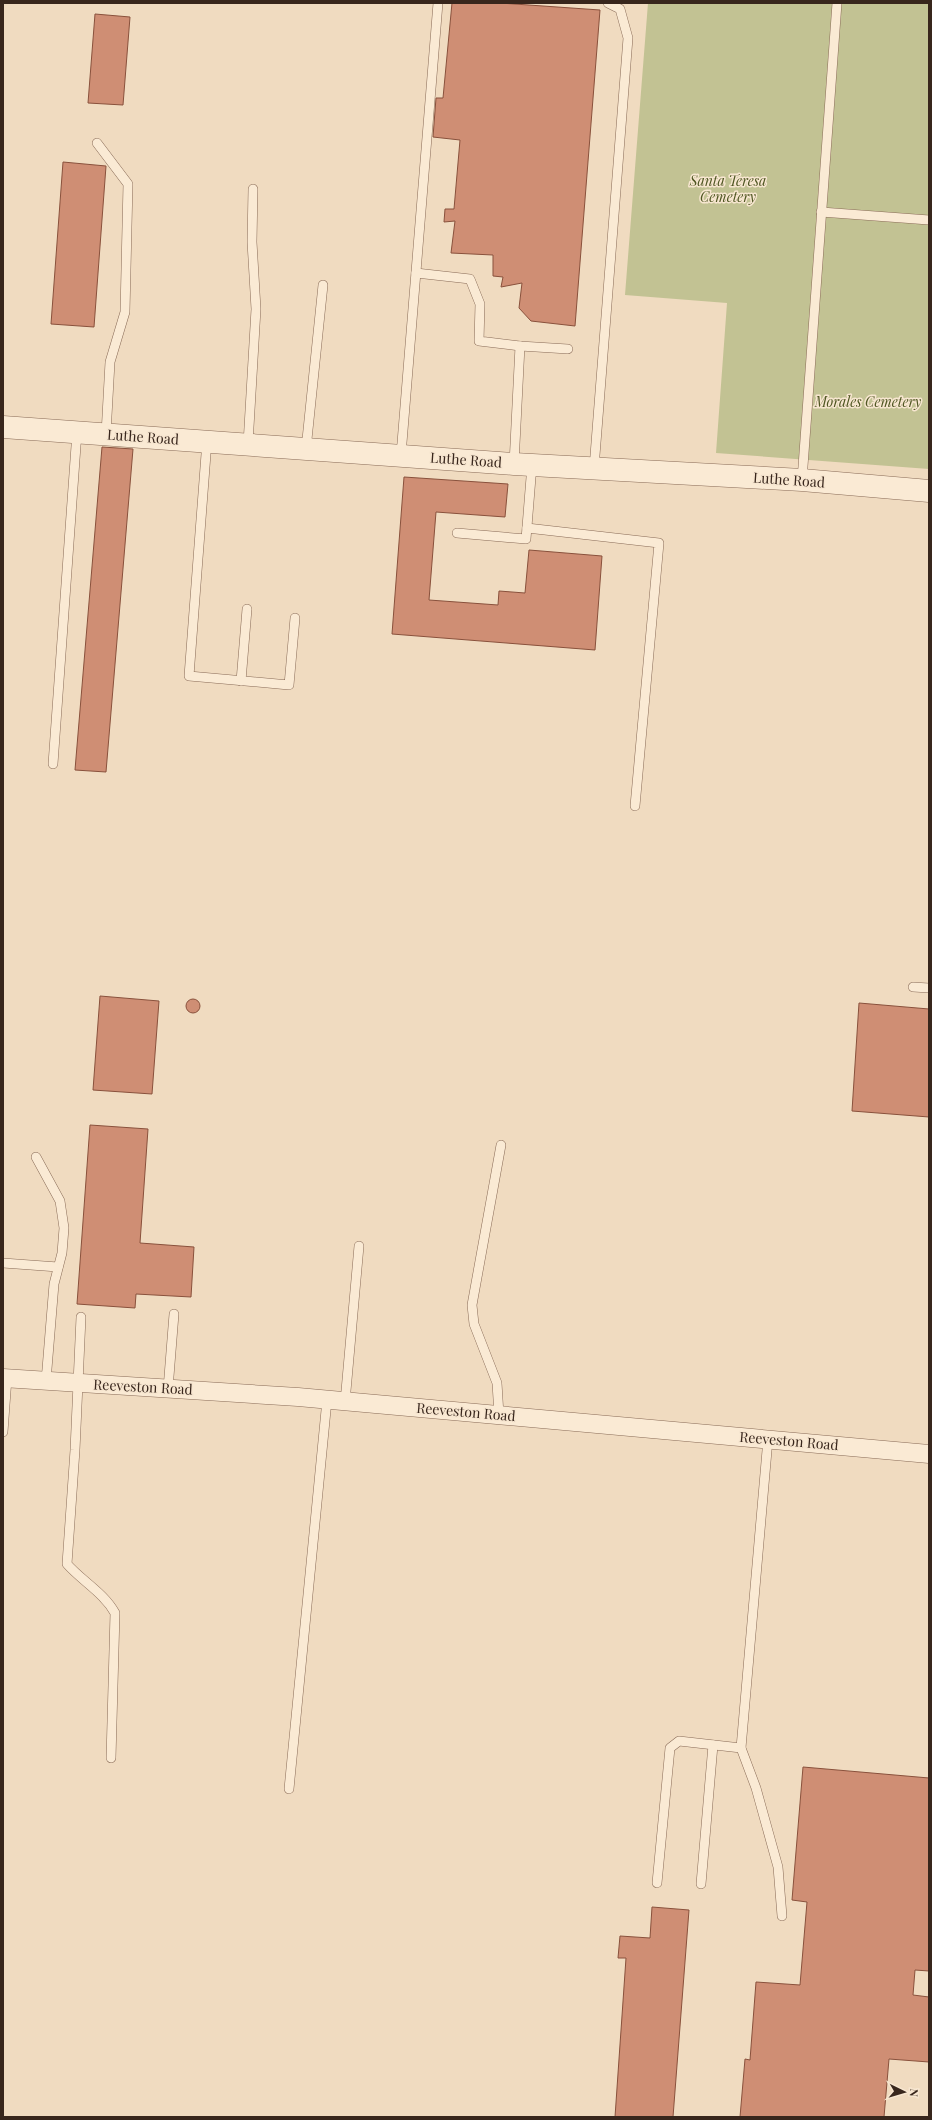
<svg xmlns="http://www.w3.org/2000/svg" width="932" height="2120" viewBox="0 0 932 2120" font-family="'Playfair Display',serif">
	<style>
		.cemetery { fill: #c2c293 }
		.building { fill: #cf8e74; stroke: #89513c }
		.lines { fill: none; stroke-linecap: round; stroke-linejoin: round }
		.service-casing { stroke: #896b57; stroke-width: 10 }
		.minor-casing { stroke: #896b57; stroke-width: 19 }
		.tertiary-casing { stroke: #896b57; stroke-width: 23 }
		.service { stroke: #faead4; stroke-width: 9 }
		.minor { stroke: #faead4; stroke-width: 18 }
		.tertiary { stroke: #faead4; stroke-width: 22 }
		.labels { text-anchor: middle; stroke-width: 3; stroke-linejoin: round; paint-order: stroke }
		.park-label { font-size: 14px; font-style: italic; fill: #4f5622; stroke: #f7e6d0 }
		.street-label { font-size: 14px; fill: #38261c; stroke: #f7e6d0 }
	</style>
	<rect width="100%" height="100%" fill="#f0dbc0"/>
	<polygon class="cemetery" points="648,3 929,3 929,469 716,453 727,303 625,295"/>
	<g class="building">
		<polygon points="452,3 500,3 600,10 575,326 531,321 519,308 522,283 501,287 503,277 493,276 493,255 451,253 455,221 444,222 445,209 454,209 460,140 433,137 436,98 443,98"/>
		<polygon points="95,14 130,17 123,105 88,103"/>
		<polygon points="63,162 106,166 94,327 51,324"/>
		<polygon points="102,447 133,449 106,772 75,770"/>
		<polygon points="404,477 508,484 505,517 436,512 429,600 498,605 499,591 525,593 529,550 602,556 595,650 392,634"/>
		<polygon points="100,996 159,1001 152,1094 93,1090"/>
		<circle cx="193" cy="1006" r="7"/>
		<polygon points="859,1003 929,1009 929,1117 852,1111"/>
		<polygon points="90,1125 148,1129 140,1243 194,1247 191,1297 136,1294 135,1308 77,1304"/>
		<polygon points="803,1767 929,1778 929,1971 915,1970 913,1995 929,1997 929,2062 889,2059 884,2117 740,2117 745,2059 750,2060 756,1982 800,1985 807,1902 792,1900"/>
		<polygon points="652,1907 689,1910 673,2117 615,2117 626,1958 618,1958 620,1936 650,1938"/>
	</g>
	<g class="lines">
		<defs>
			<g id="service">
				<polyline points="97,143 128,184 125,312 110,362 106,434"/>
				<polyline points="821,212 929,220"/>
				<polyline points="416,273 470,279 480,304 479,341 520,346 514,464"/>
				<polyline points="520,346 568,349"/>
				<polyline points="207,441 189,676 289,685 295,618"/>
				<polyline points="248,444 256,309 252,242 253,189"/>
				<polyline points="306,449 323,285"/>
				<polyline points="401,455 438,3"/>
				<polyline points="594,468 628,38 620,9 608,3"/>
				<polyline points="802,480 837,3"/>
				<polyline points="527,528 659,543 635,806"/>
				<polyline points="457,533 526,539 532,465"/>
				<polyline points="241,681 247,609"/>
				<polyline points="53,764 77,432"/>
				<polyline points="913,987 929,988"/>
				<polyline points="36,1157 60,1201 64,1228 62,1253 54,1284 46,1381"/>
				<polyline points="3,1263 58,1267"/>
				<path d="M81 1317 75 1450 67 1564C82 1581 104 1593 115 1613L111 1758"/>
				<polyline points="168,1389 174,1314"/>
				<polyline points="345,1402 359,1246"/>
				<polyline points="499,1415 497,1383 474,1324 472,1305 501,1145"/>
				<polyline points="3,1432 7,1378"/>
				<polyline points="768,1439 741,1748 756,1788 778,1867 782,1916"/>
				<polyline points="289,1789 327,1400"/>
				<polyline points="657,1883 670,1748 679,1741 741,1748"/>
				<polyline points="701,1884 713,1745"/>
			</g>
			<polyline id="minor" points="3,1378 298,1397 929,1454"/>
			<polyline id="tertiary" points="3,427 514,464 802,480 929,491"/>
		</defs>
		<use href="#service" class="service-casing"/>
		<use href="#minor" class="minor-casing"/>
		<use href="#tertiary" class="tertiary-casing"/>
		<use href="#service" class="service"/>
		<use href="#minor" class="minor"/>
		<use href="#tertiary" class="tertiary"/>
	</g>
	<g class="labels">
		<g class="park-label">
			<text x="728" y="186">Santa Teresa<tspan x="728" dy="16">Cemetery</tspan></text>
			<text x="868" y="407">Morales Cemetery</text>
		</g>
		<g class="street-label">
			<text transform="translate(143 437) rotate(4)" y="5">Luthe Road</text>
			<text transform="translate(466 460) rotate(4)" y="5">Luthe Road</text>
			<text transform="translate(789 480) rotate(4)" y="5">Luthe Road</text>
			<text transform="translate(143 1387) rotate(3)" y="5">Reeveston Road</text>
			<text transform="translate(466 1412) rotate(5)" y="5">Reeveston Road</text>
			<text transform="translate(789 1441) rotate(5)" y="5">Reeveston Road</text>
		</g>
	</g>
	<rect width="932" height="2120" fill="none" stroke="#38261c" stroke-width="8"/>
	<g transform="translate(904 2092) rotate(95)" stroke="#f7e6d0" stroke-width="3" paint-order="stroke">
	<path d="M0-3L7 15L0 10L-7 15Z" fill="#38261c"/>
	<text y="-6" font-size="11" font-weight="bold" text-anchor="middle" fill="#38261c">N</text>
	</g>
</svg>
